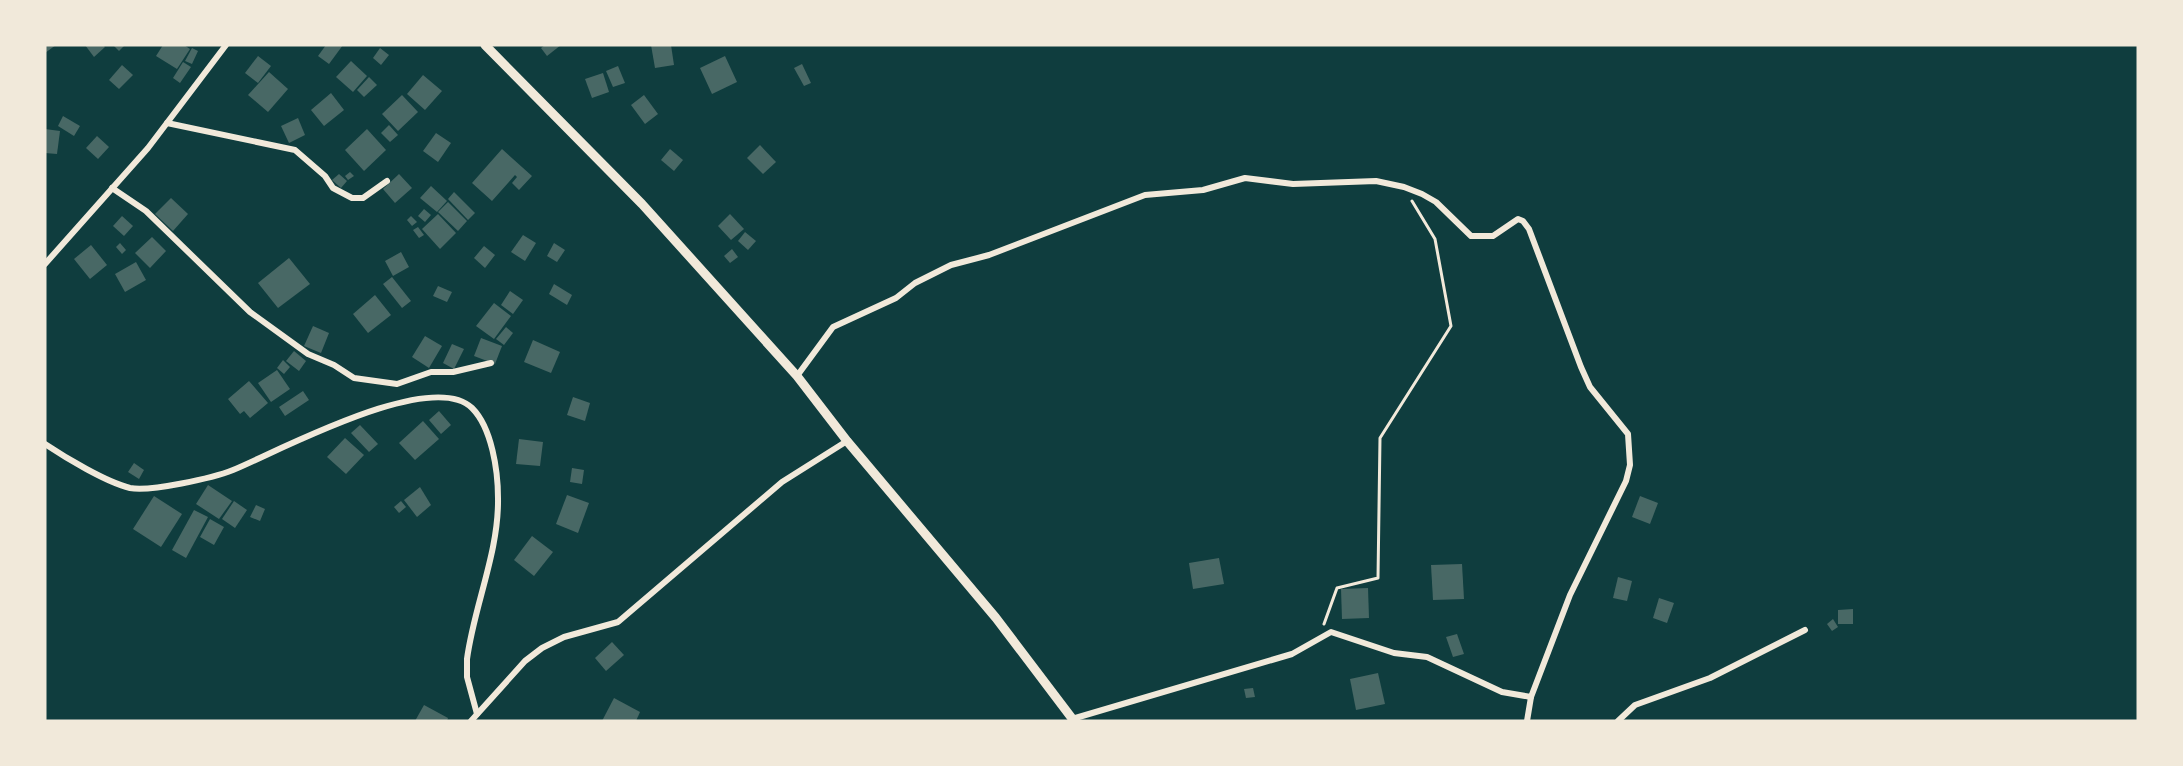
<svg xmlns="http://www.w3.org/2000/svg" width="2183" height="766" viewBox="0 0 2183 766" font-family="'Libre Baskerville',serif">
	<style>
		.building { fill: #486865 }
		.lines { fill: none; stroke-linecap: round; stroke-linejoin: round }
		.path { stroke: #f1e9da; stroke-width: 3 }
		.minor { stroke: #f1e9da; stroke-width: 6 }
		.tertiary { stroke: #f1e9da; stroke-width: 9 }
	</style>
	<rect width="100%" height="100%" fill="#0f3d3e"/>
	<g class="building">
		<polygon points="45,45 56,45 45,53"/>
		<polygon points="85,45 103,45 105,47 94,57"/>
		<polygon points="113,45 125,45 119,51"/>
		<polygon points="163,45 184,45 190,49 177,69 156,56"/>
		<polygon points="326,45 343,45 329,64 318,56"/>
		<polygon points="545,45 561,45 547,56 541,48"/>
		<polygon points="651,45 671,45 674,65 655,68"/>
		<polygon points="192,48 198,51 192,64 185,61"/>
		<polygon points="380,48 389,55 381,65 373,58"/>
		<polygon points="258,56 271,66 258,83 245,73"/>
		<polygon points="725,56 737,82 712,94 700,68"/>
		<polygon points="351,61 367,76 353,92 336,77"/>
		<polygon points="183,62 191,67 180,83 173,78"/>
		<polygon points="802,64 811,83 804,86 794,68"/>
		<polygon points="122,65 133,75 119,89 109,80"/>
		<polygon points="618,66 625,83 613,87 606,71"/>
		<polygon points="269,72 288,89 268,112 248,95"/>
		<polygon points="603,73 609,92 592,98 585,79"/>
		<polygon points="423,75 442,91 425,110 407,94"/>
		<polygon points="369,77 377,85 364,97 357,90"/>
		<polygon points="331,93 344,110 324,126 311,110"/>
		<polygon points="402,95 418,112 398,131 382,114"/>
		<polygon points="644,95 658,114 645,124 631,105"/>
		<polygon points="63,116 80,126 74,136 58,126"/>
		<polygon points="298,118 305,135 289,143 281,126"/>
		<polygon points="389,125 398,135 390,142 381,133"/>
		<polygon points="45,129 60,131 57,154 45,153"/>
		<polygon points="367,129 386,150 364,171 345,150"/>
		<polygon points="436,133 451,143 438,162 423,151"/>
		<polygon points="97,136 109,147 98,159 86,148"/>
		<polygon points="760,145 776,162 763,174 747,158"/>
		<polygon points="502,149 532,176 519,190 512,183 517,177 515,175 492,201 472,183"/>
		<polygon points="670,149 683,160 674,171 661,160"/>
		<polygon points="350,172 354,176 348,180 345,176"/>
		<polygon points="339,174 347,181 341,188 332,180"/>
		<polygon points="399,174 412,188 395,203 383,189"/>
		<polygon points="431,186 447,201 437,212 420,198"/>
		<polygon points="454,192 475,213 468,220 448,199"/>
		<polygon points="171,198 188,214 173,231 155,214"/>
		<polygon points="448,202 467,221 458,231 438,212"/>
		<polygon points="424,209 431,215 425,222 418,216"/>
		<polygon points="438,214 456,233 440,249 422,229"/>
		<polygon points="730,214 744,229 731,240 718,226"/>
		<polygon points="122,216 133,226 124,236 113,226"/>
		<polygon points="411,216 417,222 412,226 407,220"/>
		<polygon points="418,227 424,235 419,238 413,230"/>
		<polygon points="745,232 756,241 748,250 738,241"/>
		<polygon points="523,235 536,243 525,261 511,252"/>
		<polygon points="152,237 166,251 150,268 135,253"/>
		<polygon points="120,243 126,250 122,254 116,247"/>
		<polygon points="554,243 565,250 557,262 547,256"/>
		<polygon points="91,245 107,265 90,279 74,259"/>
		<polygon points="484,246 495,255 485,268 474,258"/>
		<polygon points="732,249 738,257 730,263 724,256"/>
		<polygon points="401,252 409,267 393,276 385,261"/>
		<polygon points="289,258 310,284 278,308 258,283"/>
		<polygon points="136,262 146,280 125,292 115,274"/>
		<polygon points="392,277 411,301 402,308 383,284"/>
		<polygon points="554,284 572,295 567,305 549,294"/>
		<polygon points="438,286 452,292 447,302 433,296"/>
		<polygon points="510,291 523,300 513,314 501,305"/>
		<polygon points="375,295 391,315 368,333 353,314"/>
		<polygon points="494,303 511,316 494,339 476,326"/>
		<polygon points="313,326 329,333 321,353 304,346"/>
		<polygon points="506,327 513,333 504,345 496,339"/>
		<polygon points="425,336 442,346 429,368 412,357"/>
		<polygon points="481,338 502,346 495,364 474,356"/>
		<polygon points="533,340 560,352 551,373 524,362"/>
		<polygon points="452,344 464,349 454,369 443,363"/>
		<polygon points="294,351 306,361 299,371 286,361"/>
		<polygon points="283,360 290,367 284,374 277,368"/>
		<polygon points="277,370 290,389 271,402 258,383"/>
		<polygon points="249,381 268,403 250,418 244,411 240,414 228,399"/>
		<polygon points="303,391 309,400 285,416 279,407"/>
		<polygon points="573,397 590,403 585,421 567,415"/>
		<polygon points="439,411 451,425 441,434 429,420"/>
		<polygon points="423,421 439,439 415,460 399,443"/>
		<polygon points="360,425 378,444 369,452 351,433"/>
		<polygon points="345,438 364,455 346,474 327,457"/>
		<polygon points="519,439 543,442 540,466 516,464"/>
		<polygon points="134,463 144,470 139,479 128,472"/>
		<polygon points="572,468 584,470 582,484 570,482"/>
		<polygon points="208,485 232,501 219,519 196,504"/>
		<polygon points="420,487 431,505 417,517 404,500"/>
		<polygon points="567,495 589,503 578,533 556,524"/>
		<polygon points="154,496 182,514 161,547 133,529"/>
		<polygon points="1640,496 1658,503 1650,524 1632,517"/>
		<polygon points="234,501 247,510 235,528 222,519"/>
		<polygon points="401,501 406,507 399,513 394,507"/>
		<polygon points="256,505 265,509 260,521 250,517"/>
		<polygon points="194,510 208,517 186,558 172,550"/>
		<polygon points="210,519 224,527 214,545 200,537"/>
		<polygon points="532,536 553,552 534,576 514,560"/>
		<polygon points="1219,558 1224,584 1193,589 1189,563"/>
		<polygon points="1462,564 1464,599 1433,600 1431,565"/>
		<polygon points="1618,577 1632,581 1627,601 1613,598"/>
		<polygon points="1368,588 1369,618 1342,619 1341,589"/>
		<polygon points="1659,598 1674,603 1667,623 1653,618"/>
		<polygon points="1853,609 1853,624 1838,624 1838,610"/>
		<polygon points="1833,619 1838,627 1832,631 1827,624"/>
		<polygon points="1457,634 1464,654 1453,657 1446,637"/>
		<polygon points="612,642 624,655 606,671 595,658"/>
		<polygon points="1378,673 1385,704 1356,710 1350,679"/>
		<polygon points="1253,688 1255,697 1246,698 1244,689"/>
		<polygon points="614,698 640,712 636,721 602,721"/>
		<polygon points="424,705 448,718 447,721 415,721"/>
	</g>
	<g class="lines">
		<polyline class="path" points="1324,624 1337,588 1378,578 1380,438 1451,326 1435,239 1412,201"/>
		<g class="minor">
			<polyline points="167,123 295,150 325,176 333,188 352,198 363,198 387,181"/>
			<polyline points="112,188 146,211 250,312 308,354 334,365 354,378 397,384 431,372 453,372 491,363"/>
			<polyline points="45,264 148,148 226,45"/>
			<polyline points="797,376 833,327 896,298 915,283 951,265 989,255 1145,195 1203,190 1245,178 1293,184 1376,181 1404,187 1422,194 1436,202 1471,236 1493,236 1518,219 1523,221 1529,229 1581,367 1590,387 1628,434 1630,465 1626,481 1570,595 1531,697 1527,721"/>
			<path d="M45 444C66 458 106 482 130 488 150 492 213 478 233 470 277 452 431 368 472 408 492 428 498 471 498 498 499 552 474 606 467 659V677L477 714"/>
			<polyline points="1072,719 1292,654 1331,632 1394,653 1427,657 1502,692 1531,697"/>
			<polyline points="471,721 525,661 542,648 564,637 618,622 782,482 847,441"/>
			<polyline points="1618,721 1635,705 1710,678 1805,630"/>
		</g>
		<polyline class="tertiary" points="485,45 642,204 797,376 847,441 996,618 1074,721"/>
	</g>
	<rect width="2183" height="766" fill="none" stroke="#f1e9da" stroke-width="93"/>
</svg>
